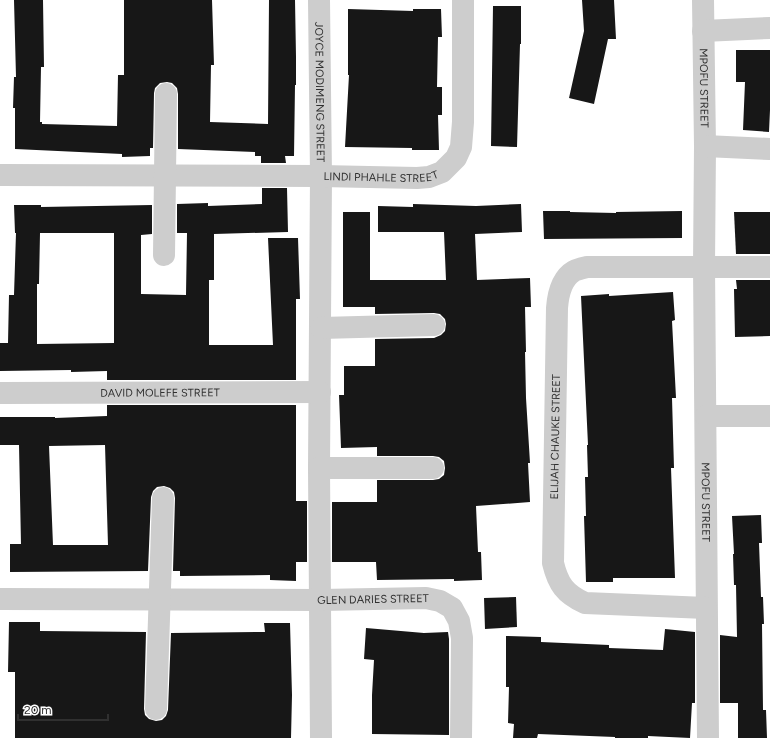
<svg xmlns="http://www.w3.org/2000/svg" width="770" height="738" viewBox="0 0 770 738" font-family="Figtree,sans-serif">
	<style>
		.building { fill: #171717; fill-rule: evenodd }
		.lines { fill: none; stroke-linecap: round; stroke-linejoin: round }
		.minor { stroke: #cdcdcd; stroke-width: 22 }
		.labels { text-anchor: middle; stroke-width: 4; stroke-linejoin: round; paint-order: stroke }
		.street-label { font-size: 11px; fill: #303030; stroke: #fff }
	</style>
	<rect width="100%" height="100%" fill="#fff"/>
	<g class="building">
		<polygon points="14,0 43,0 44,67 41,67 40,122 42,122 42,124 117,126 118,75 124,75 124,0 212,0 214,65 211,65 210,122 268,124 269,0 295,0 296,57 296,85 295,85 294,156 285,156 286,163 261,163 261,156 255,156 255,152 178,149 178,94 177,88 172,83 167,82 160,83 155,88 154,93 153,148 150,148 150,156 122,157 122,154 15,149 15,108 13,108 14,77 16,77"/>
		<polygon points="582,0 614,0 616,39 608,39 594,104 569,98 584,31"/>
		<polygon points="493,6 521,6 521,44 520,44 517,147 491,146"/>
		<polygon points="348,9 413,11 413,9 441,9 442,37 438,37 437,87 442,87 442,115 438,115 439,150 412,150 412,148 345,147 349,75 348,75"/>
		<polygon points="736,50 770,50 770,110 769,132 743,130 745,82 736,82"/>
		<path d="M262 188H287L288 232 214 234V280H209V345H273L268 238H298L300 299H296V380H107V371L71 372V370L0 371V343H8L9 295H14L16 233H15L14 205H41V207L152 205V234L141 235V294L186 295 187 233H177V204L208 203V206L262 204ZM40 233H114V343L37 344V284H39Z"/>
		<polygon points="413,204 476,206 521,204 522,232 475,234 477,280 530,278 531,307 525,307 526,352 525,352 526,398 530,463 528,463 530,502 476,506 478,552 481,552 482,580 454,581 454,579 377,580 376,562 332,562 332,502 377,502 377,480 433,480 439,479 444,475 445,468 444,461 439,457 433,456 377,456 377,447 341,448 339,395 344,395 344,366 375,366 375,339 434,338 441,335 445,331 446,324 445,319 440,314 434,313 375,314 375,307 343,307 343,212 370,212 370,280 446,280 444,232 378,232 378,206 413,207"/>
		<polygon points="543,211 570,211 570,212 616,213 616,212 682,211 682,238 544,239"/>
		<polygon points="734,212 770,212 770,254 736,254"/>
		<polygon points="736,280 770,280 770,336 735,337 734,289 737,289"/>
		<polygon points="673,292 675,320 672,321 676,398 672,398 674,468 671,468 675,578 613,578 613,582 586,582 584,516 586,516 585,477 588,477 587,445 588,445 581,296 609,294 609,296"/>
		<path d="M107 405H296V501H307V562H296V581L270 580V575L180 576V571H173L175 498 174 492 170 488 164 486 157 487 153 491 151 497 148 571 10 572V544H21L19 445H0V417H55V418L107 416ZM105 445 108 545H53L49 446Z"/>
		<polygon points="761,515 762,543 759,543 761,597 763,597 764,624 762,624 763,710 766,710 767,738 738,738 738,703 720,703 720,635 737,637 736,585 734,585 733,554 734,554 732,516"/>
		<polygon points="516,597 517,627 485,629 484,598"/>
		<polygon points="9,622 40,622 40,631 146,632 144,709 145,715 149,719 156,721 162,720 166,716 168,710 171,633 265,632 264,623 290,623 292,695 291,738 15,738 15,672 8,672"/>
		<polygon points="366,628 424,633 448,632 449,639 449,735 372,734 372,695 374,660 364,659"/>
		<polygon points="665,629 695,632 695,703 692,703 690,738 648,736 648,738 615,738 615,737 538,734 537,738 513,738 514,724 508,723 509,687 506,687 506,636 541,637 541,642 609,645 609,648 663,650"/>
	</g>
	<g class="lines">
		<g class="minor">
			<path id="s1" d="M319 0 321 176 319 468 321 738"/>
			<path id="s2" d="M703 0 705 146 704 266 708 738"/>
			<polyline points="703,31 770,28"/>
			<polyline points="705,146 770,149"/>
			<path id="s3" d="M0 175 321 176 417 178 429 177 442 172 456 158 461 147 463 122V0"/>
			<polyline points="164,255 166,94"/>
			<polyline points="321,328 434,325"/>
			<path id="s4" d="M0 393 320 392"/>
			<polyline points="706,416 770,416"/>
			<polyline points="319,468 433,468"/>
			<path id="s5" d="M0 599 321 600 426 598 440 601 452 608 459 621 462 638 461 738"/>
			<path id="s6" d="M706 608 585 603C565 594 558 584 553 563L557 308C558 295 562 278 574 271 578 269 583 268 587 267H770"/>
			<polyline points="156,709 163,498"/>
		</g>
	</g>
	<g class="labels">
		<g class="street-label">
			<text dy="4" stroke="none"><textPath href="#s2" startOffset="88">MPOFU STREET</textPath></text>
			<text dy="4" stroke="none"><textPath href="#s1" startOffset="92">JOYCE MODIMENG STREET</textPath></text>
			<text dy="4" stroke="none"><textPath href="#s3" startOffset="381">LINDI PHAHLE STREET</textPath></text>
			<text dy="4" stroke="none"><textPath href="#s4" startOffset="160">DAVID MOLEFE STREET</textPath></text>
			<text dy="4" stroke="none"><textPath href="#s6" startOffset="301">ELIJAH CHAUKE STREET</textPath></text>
			<text dy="4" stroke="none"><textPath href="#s2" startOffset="502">MPOFU STREET</textPath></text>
			<text dy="4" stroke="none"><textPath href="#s5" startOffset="373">GLEN DARIES STREET</textPath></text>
		</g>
	</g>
	<path d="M18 714v6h90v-6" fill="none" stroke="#303030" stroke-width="2"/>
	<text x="24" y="714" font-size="12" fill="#303030" stroke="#ffffff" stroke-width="3" paint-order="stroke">20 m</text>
</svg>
